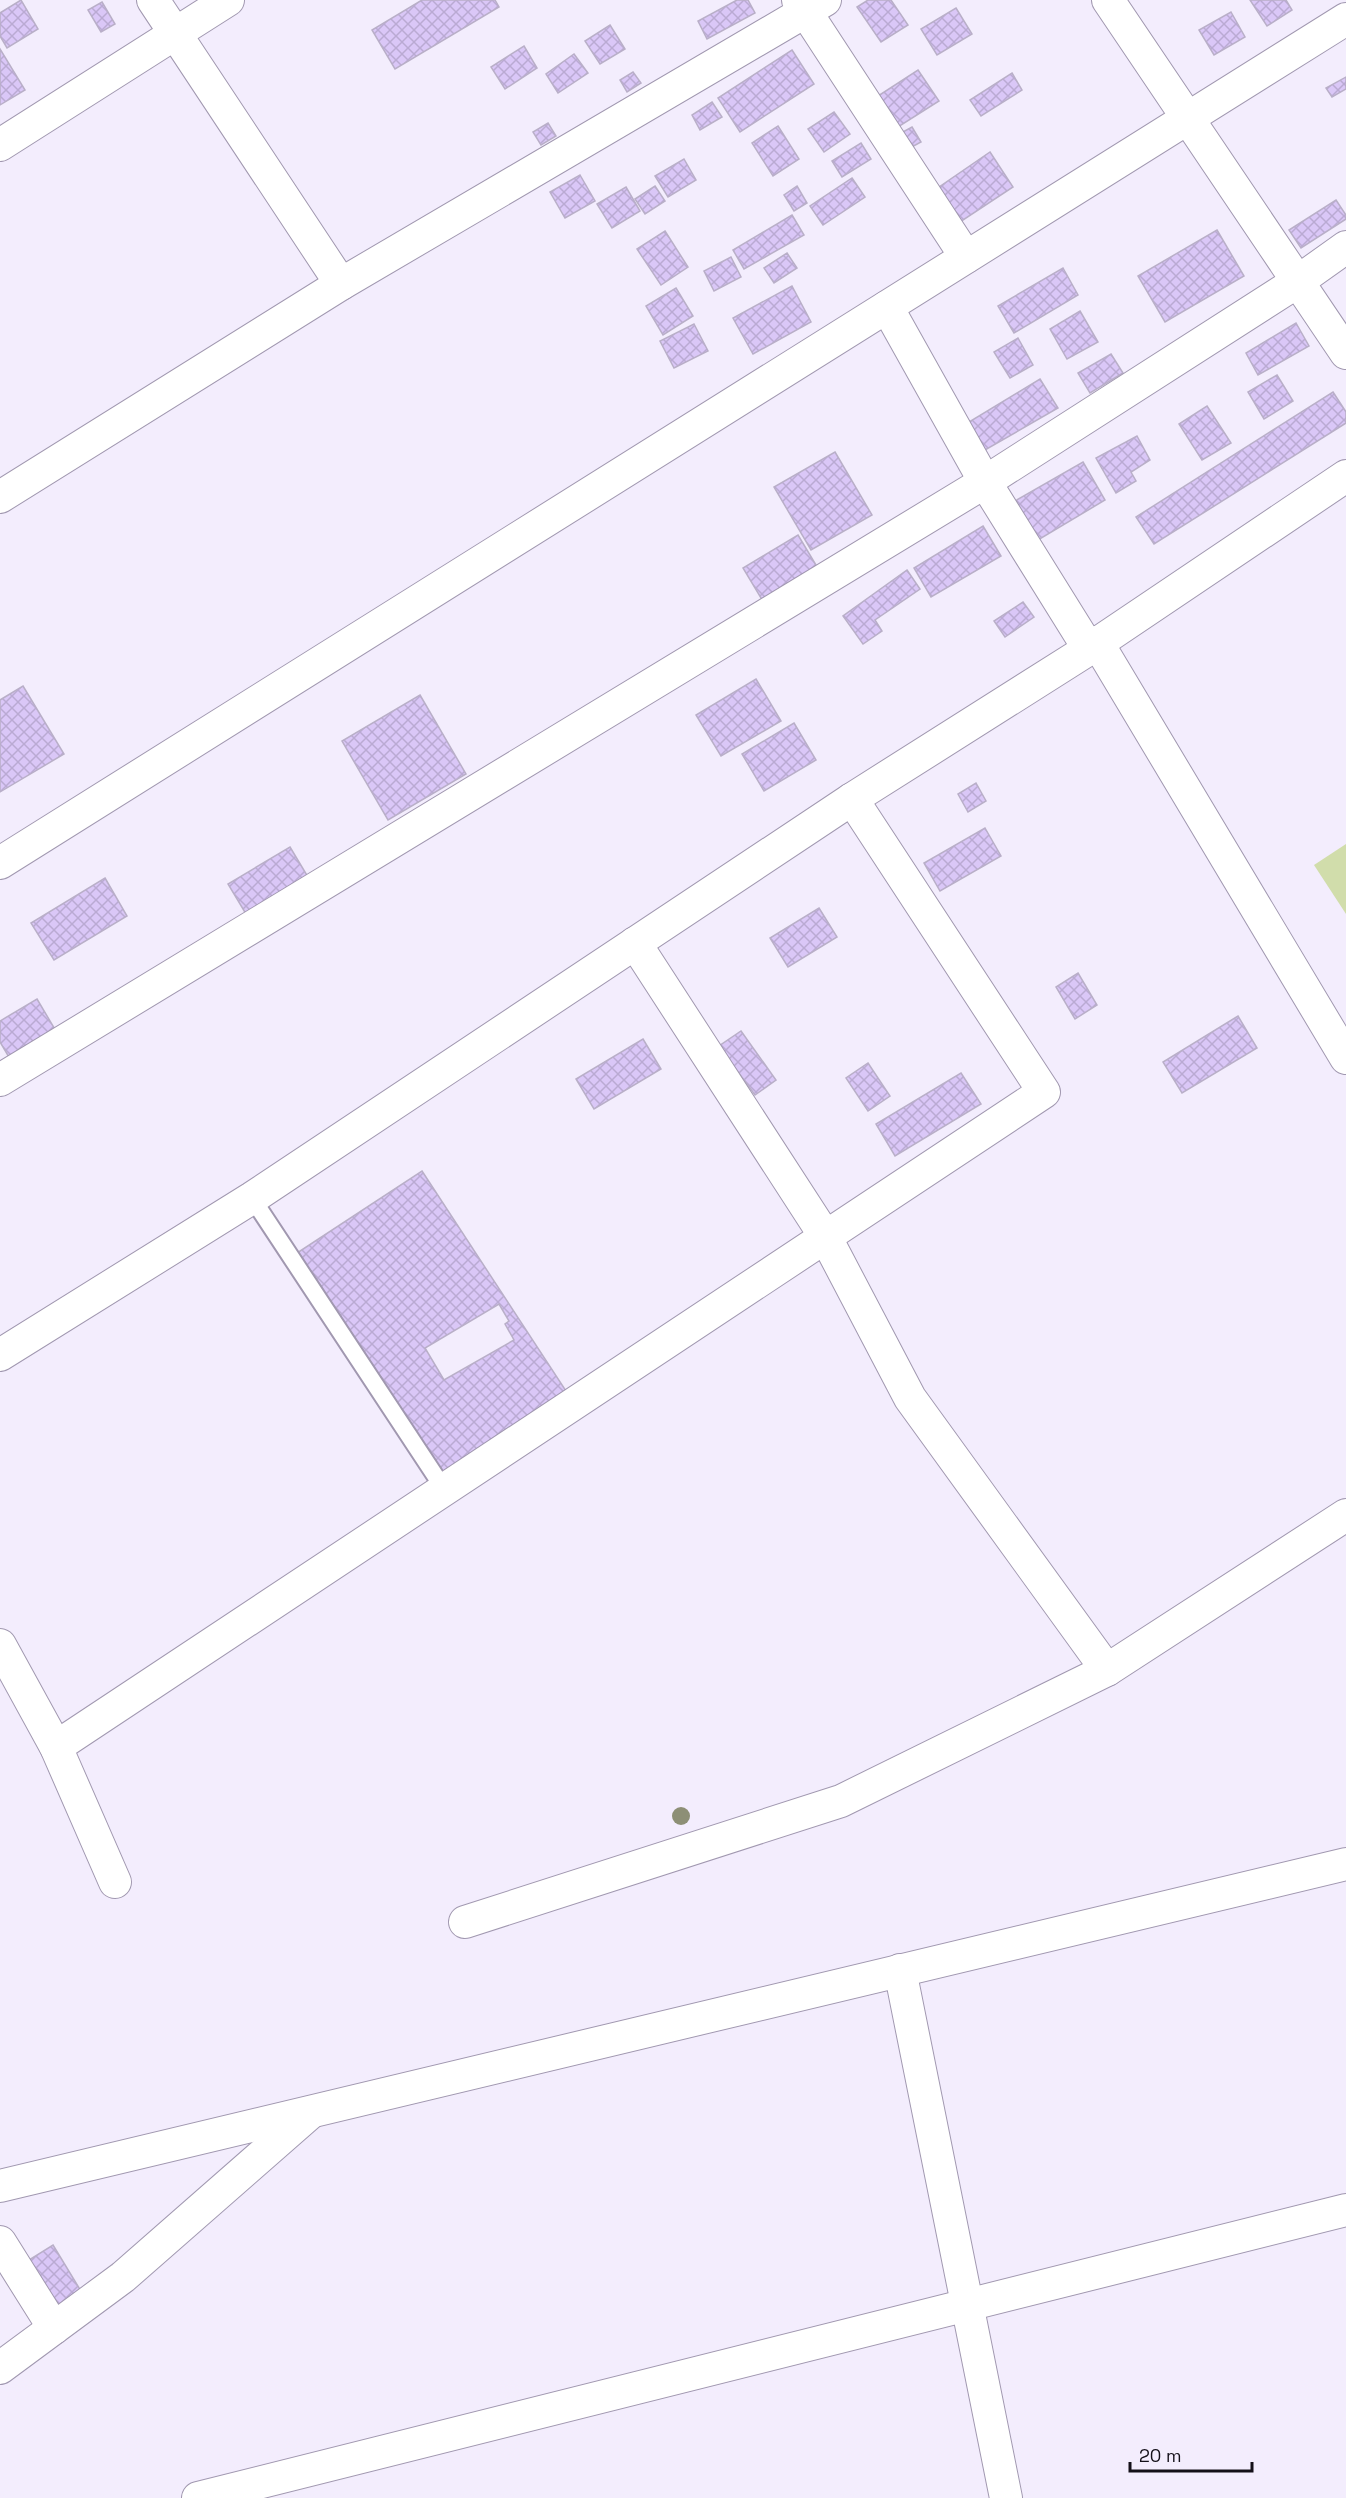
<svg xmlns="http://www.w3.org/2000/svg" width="1346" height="2498" viewBox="0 0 1346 2498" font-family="'Space Grotesk',sans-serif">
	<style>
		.green { fill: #d1ddab }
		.building { fill: url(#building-cross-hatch); stroke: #b9afc8; stroke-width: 1.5; fill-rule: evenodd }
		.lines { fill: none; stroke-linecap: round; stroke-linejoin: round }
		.service-casing { stroke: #a198b0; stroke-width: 20 }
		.minor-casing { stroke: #a198b0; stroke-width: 34 }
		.service { stroke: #fff; stroke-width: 16 }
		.minor { stroke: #fff; stroke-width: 32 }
		.tree { fill: #8d8f76 }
	</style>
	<defs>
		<pattern id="building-cross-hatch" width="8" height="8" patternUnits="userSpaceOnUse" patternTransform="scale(1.5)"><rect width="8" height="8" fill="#dac7f7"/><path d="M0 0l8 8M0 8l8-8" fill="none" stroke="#baaad3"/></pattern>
	</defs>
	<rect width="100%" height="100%" fill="#f3edfd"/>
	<polygon class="green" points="1346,844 1346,914 1314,865"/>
	<g class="building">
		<polygon points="21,0 38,29 7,48 0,36 0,13"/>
		<polygon points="422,0 495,0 499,7 395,69 372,30"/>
		<polygon points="737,0 748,0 755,13 707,39 698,21"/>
		<polygon points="868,0 891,0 908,25 881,42 857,7"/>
		<polygon points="1250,0 1286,0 1292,10 1267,26"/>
		<polygon points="102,2 115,24 101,32 88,10"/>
		<polygon points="956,8 972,34 937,55 921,29"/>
		<polygon points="1231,12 1245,37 1214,55 1199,30"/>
		<polygon points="610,25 625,49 600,64 585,41"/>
		<polygon points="524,46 537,68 505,89 491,67"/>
		<polygon points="0,49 25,90 0,105"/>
		<polygon points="792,50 814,84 740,132 718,98"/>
		<polygon points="574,54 588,73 558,93 546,74"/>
		<polygon points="918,70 939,101 898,127 878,96"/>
		<polygon points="633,72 641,83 627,92 620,80"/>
		<polygon points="1012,73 1022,90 981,116 970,100"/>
		<polygon points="1346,77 1346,89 1332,97 1326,88"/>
		<polygon points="712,102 722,117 700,130 692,115"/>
		<polygon points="834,112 850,134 824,152 808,129"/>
		<polygon points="548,123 556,136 541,145 533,132"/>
		<polygon points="778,126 799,159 773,176 752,143"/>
		<polygon points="912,127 921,142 910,148 901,133"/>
		<polygon points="861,143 871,159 842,177 832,161"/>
		<polygon points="990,152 1013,187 951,228 929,194"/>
		<polygon points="684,159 696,180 668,197 655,176"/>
		<polygon points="580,175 595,201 565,218 550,192"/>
		<polygon points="852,178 865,197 823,225 810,206"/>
		<polygon points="655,186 665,201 645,214 635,199"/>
		<polygon points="797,186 807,203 794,211 784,195"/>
		<polygon points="626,187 640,211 612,228 597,204"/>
		<polygon points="1336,200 1346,215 1346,219 1301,248 1289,230"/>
		<polygon points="792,215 804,235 744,269 733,250"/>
		<polygon points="1217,230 1244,276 1165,322 1138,276"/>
		<polygon points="665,231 688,267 661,285 637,249"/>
		<polygon points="787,253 797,268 774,283 764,268"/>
		<polygon points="731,257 741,277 714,291 704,271"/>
		<polygon points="1063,268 1078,295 1014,333 998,306"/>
		<polygon points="792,286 811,322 753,354 733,318"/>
		<polygon points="676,288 693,316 663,335 646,306"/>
		<polygon points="1080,311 1098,342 1067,359 1050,329"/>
		<polygon points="1296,323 1309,346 1258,375 1246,353"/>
		<polygon points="694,324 708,351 674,368 660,341"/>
		<polygon points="1018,338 1033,365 1010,378 994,352"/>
		<polygon points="1111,354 1123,373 1090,393 1078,373"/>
		<polygon points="1277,375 1293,401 1264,419 1248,392"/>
		<polygon points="1040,379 1058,408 985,450 969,422"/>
		<polygon points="1333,392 1346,412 1346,423 1154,544 1136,517"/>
		<polygon points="1207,406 1231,443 1202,460 1179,424"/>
		<polygon points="1137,436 1150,460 1131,472 1136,481 1116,493 1096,458"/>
		<polygon points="835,452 872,515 811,550 774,487"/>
		<polygon points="1083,462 1105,500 1038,540 1015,501"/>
		<polygon points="983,526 1001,556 931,597 914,568"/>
		<polygon points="798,535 819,570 764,603 743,568"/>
		<polygon points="907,570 920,589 875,620 882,631 863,644 843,616"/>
		<polygon points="1023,602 1034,617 1005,637 994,621"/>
		<polygon points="756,679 781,721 721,756 696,715"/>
		<polygon points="23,686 64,754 0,792 0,700"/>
		<polygon points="420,695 466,774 388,820 342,741"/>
		<polygon points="794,723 816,760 764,791 742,754"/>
		<polygon points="976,783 986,801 968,812 958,794"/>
		<polygon points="985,828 1001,856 940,891 924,863"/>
		<polygon points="290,847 308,877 246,914 228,884"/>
		<polygon points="105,878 127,916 54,960 31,923"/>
		<polygon points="819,908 837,937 788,967 770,938"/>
		<polygon points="1078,973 1097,1005 1075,1019 1056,987"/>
		<polygon points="37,999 69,1053 23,1081 0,1042 0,1021"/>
		<polygon points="1238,1016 1257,1048 1182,1093 1163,1062"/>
		<polygon points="741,1031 776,1080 755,1095 719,1046"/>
		<polygon points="643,1039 661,1069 594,1109 576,1079"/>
		<polygon points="868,1063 890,1096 868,1111 846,1078"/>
		<polygon points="961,1073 981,1104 895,1156 876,1124"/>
		<path d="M422 1171 568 1394 444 1476 297 1253ZM499 1304 509 1321 505 1324 514 1340 444 1380 425 1348Z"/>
		<polygon points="53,2245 87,2301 54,2320 21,2265"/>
	</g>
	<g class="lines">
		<defs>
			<polyline id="service" points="252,1198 444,1489"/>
			<g id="minor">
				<polyline points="153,0 341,284"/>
				<polyline points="798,0 966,257"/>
				<polyline points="1108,0 1346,353"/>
				<polyline points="0,145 228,0"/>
				<polyline points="887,307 985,482 1089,649"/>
				<polyline points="0,497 341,284 825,0"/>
				<polyline points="1097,642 1346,1058"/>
				<polyline points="0,863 1346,19"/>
				<polyline points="635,943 825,1236 910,1398 1107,1670"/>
				<polyline points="0,1080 985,482 1297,282 1346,247"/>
				<polyline points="0,1355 252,1198 852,799 1089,649 1346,476"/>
				<polyline points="0,1645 56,1747 115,1882"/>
				<polyline points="56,1747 1044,1092 852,799"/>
				<polyline points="465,1922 841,1801 1107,1670 1346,1515"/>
				<polyline points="900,1970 1006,2498"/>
				<polyline points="0,2186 1346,1864"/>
				<polyline points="0,2242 54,2328"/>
				<polyline points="0,2368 123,2277 309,2114"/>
				<polyline points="198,2498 1346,2210"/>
			</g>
		</defs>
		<use href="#service" class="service-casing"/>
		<use href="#minor" class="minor-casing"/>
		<use href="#service" class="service"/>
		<use href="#minor" class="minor"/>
	</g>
	<circle class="tree" cx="681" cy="1816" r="9"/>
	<path d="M1130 2462v9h122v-9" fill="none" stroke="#141019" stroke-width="3"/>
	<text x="1139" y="2462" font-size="18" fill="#141019" stroke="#f3edfd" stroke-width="4.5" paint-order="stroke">20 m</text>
</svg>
